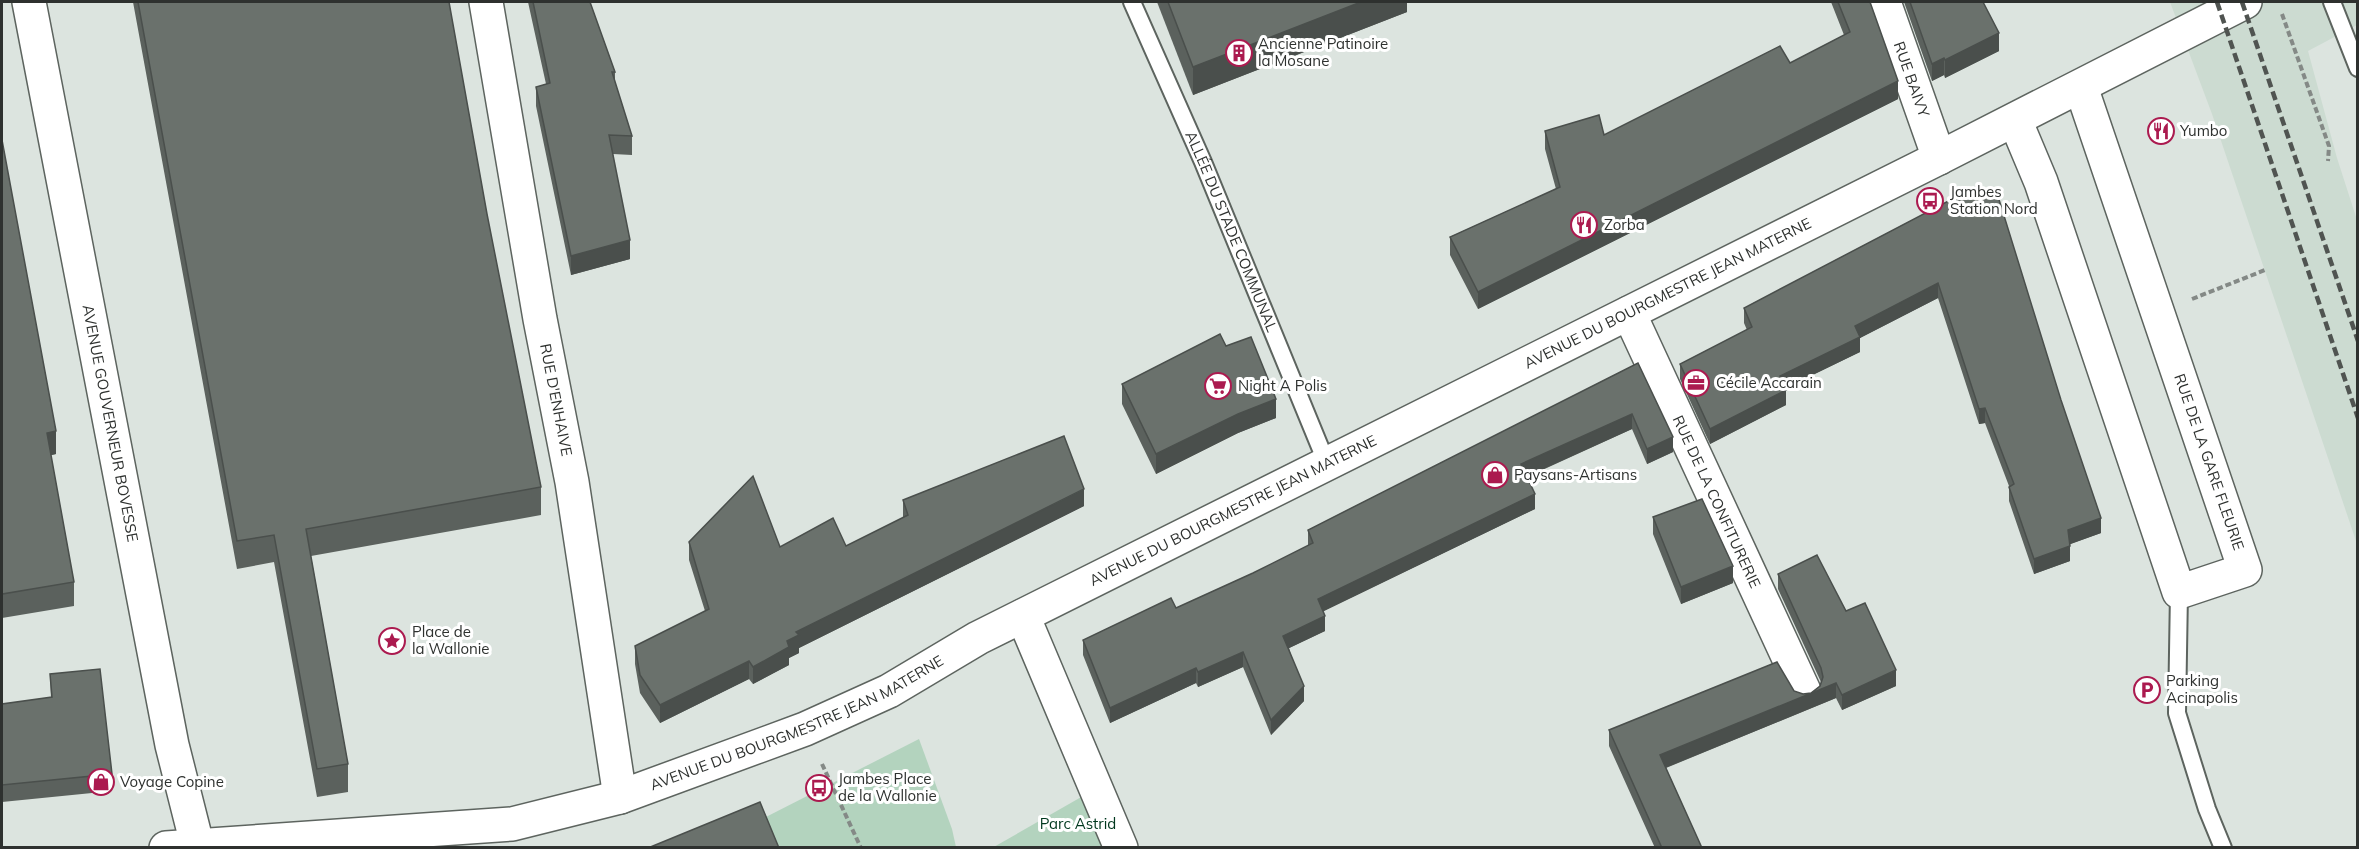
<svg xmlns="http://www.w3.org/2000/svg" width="2359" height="849" viewBox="0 0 2359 849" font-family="Mulish,sans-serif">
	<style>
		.built { fill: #ccdbd1 }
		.green { fill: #b3d3be }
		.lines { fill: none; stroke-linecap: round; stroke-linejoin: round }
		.service-casing { stroke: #5d645f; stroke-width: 20 }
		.minor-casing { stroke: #5d645f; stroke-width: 36 }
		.secondary-casing { stroke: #5d645f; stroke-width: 36 }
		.path { stroke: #848986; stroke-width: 4; stroke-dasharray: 6 3; stroke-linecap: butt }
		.service { stroke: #fff; stroke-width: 16 }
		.minor { stroke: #fff; stroke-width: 33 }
		.secondary { stroke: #fff; stroke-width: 33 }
		.rail { stroke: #505451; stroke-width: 4.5; stroke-dasharray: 9 4.5; stroke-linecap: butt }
		.wall { fill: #5b615d }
		.shaded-wall { fill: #4a4f4c }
		.building { fill: #6a716c; stroke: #4a4f4c; stroke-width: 1.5 }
		.labels { text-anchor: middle; stroke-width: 6; stroke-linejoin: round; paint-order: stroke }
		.poi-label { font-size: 15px; fill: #2e312f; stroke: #fff; text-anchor: start }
		.street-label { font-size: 15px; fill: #2e312f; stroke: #fff }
		.park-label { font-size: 15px; fill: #00381e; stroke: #fff }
	</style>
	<rect width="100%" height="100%" fill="#dce4df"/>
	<polygon class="built" points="2170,2 2357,2 2357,25 2308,51 2337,158 2357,220 2357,544 2212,114"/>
	<g class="green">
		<polygon points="919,739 952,829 956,847 772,847 760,820"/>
		<polygon points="1090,792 1110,848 992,848"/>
	</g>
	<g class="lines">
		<defs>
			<g id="service">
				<path id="s1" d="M1132 2 1203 162 1327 464"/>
				<polyline points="2332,2 2358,68"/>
				<polyline points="2179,592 2177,713 2207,809 2223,848"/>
			</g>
			<g id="minor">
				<path id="s2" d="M486 2 540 319 572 482 620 797"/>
				<path id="s3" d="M1884 2 1939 158"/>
				<polyline points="2015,120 2041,182 2179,592 2245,570 2081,87"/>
				<path id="s4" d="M1629 313 1804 691"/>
				<polyline points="1023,616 1121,848"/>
			</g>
			<g id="secondary">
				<path id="s5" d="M29 2 172 745 198 848"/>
				<path id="s6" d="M166 848 512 824 620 797 805 729 889 691 978 638 1939 158 2245 2"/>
			</g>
		</defs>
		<use href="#service" class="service-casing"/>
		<use href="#minor" class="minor-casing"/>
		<use href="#secondary" class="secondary-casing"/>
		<g class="path">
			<polyline points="2282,14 2329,146 2328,161"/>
			<polyline points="2192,299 2265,270"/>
			<polyline points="822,764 861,848"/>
		</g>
		<use href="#service" class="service"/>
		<use href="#minor" class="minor"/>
		<use href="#secondary" class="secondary"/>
		<g class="rail">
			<polyline points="2217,2 2358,418"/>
			<polyline points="2242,2 2358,341"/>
		</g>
	</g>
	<g class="wall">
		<polygon points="133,2 449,2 487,214 541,487 541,515 311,556 348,764 348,792 317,797 274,562 237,569"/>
		<polygon points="528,2 590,2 615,72 615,82 632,136 632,155 613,154 630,259 571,275 536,106 536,87 546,84"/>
		<polygon points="1157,2 1407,2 1407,12 1193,95"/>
		<polygon points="1831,2 1870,2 1898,99 1478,309 1450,255 1450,237 1556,189 1545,149 1545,131 1604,135 1790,63 1844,35"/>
		<polygon points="1904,2 1983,2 1999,51 1945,78 1944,75 1932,81"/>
		<polygon points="2,140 56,454 51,455 74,582 74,606 2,618"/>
		<polygon points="1977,186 2101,533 2070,544 2070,561 2034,574 2009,501 2009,486 1985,423 1979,424 1938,298 1860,338 1860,352 1785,388 1786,405 1710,444 1680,379 1680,364 1747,330 1744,323 1744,308"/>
		<polygon points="1226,346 1276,418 1238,433 1156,474 1122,404 1122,384"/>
		<polygon points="1638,363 1673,452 1647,464 1632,429 1527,477 1535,509 1323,611 1325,631 1289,648 1304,701 1271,735 1243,667 1198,687 1196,683 1110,723 1083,655 1083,640 1176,608 1253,573 1308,546 1308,530"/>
		<polygon points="903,500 1084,506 799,648 799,653 789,658 789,665 753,684 749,679 660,723 640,693 635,664 635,646 705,611 689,560 689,542 780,547 846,546 903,518"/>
		<polygon points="1653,517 1733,583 1681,604 1653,534"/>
		<polygon points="1778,574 1846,611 1896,686 1842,710 1836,698 1666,768 1702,848 1655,848 1609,746 1609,730 1794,691 1803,694 1811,693 1820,686 1821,682 1778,589"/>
		<polygon points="50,674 112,774 112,791 2,802 2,704 51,698"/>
	</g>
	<g class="shaded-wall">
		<polygon points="1361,2 1407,2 1407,12 1193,95 1193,67"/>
		<polygon points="1999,33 1999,51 1945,78 1945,60"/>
		<polygon points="1944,58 1944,75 1932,81 1932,64"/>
		<polygon points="1898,81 1898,99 1478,309 1478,292"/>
		<polygon points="630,240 630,259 571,275 571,256"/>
		<polygon points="1938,283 1938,298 1860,338 1860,352 1780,391 1780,376 1855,326"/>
		<polygon points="1786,390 1786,405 1710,444 1710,429"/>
		<polygon points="1276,399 1276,418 1238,433 1156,474 1156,454 1238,414"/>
		<polygon points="1985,408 1985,423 1979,424 1979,409"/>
		<polygon points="1632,414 1632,429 1521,479 1521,464"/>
		<polygon points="56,431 56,454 47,456 47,433"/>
		<polygon points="1673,437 1673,452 1647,464 1647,449"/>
		<polygon points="1084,489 1084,506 799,648 799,653 789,658 789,665 753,684 753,667 787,641 796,632"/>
		<polygon points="1535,494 1535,509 1318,614 1318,599"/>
		<polygon points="2101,518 2101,533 2068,545 2068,530"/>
		<polygon points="2070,546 2070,561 2034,574 2034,559"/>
		<polygon points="1733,566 1733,583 1681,604 1681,587"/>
		<polygon points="1325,616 1325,631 1283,651 1283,636"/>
		<polygon points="1243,652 1243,667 1198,687 1198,672"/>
		<polygon points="749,661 749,679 660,723 660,705"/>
		<polygon points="1196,668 1196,683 1110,723 1110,708"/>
		<polygon points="1896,670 1896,686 1842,710 1842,695"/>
		<polygon points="1836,683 1836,698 1660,770 1660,755"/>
		<polygon points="1304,686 1304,701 1271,735 1271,720"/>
	</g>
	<g class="building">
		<polygon points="138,2 449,2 487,214 541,487 306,529 348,764 317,769 274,535 237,541"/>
		<polygon points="533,2 590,2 615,72 612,72 632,136 609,135 630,240 571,256 536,87 550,83"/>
		<polygon points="1168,2 1361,2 1193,67"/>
		<polygon points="1838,2 1870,2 1898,81 1478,292 1450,237 1560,187 1545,131 1599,115 1604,135 1780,46 1790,63 1850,32"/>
		<polygon points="1910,2 1983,2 1999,33 1945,60 1944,58 1932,64"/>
		<polygon points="2,140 56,431 47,433 74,582 2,594"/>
		<polygon points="1977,186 1997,193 2061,400 2101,518 2068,530 2070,546 2034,559 2009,487 2014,484 1985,408 1979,409 1938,283 1855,326 1860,337 1780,376 1786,390 1710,429 1680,364 1752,327 1744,308"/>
		<polygon points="1220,334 1226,346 1251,337 1276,399 1238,414 1156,454 1122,384"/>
		<polygon points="1638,363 1673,437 1647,449 1632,414 1521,464 1535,494 1318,599 1325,616 1283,636 1304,686 1271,720 1243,652 1198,672 1196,668 1110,708 1083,640 1171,598 1176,608 1253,573 1313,543 1308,530"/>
		<polygon points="1064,436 1084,489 796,632 799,635 787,641 789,647 753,667 749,661 660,705 640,675 635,646 709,609 689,542 753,476 780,547 833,518 846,546 908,515 903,500"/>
		<polygon points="1702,499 1733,566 1681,587 1653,517"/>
		<polygon points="1817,555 1846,611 1865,603 1896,670 1842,695 1836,683 1660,755 1702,848 1662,848 1609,730 1777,662 1794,691 1803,694 1811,693 1820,686 1823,677 1821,668 1778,574"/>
		<polygon points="100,669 112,774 2,785 2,704 52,697 50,674"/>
		<polygon points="760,802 779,848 648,848"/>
	</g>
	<defs>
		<symbol id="building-ring" viewBox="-11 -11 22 22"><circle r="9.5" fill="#fff" stroke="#ab1a4f" stroke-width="1.5"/><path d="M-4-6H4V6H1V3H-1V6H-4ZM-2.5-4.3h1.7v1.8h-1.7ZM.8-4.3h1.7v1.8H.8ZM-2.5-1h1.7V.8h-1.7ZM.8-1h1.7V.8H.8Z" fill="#ab1a4f"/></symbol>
		<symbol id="restaurant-ring" viewBox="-11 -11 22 22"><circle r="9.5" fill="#fff" stroke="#ab1a4f" stroke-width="1.5"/><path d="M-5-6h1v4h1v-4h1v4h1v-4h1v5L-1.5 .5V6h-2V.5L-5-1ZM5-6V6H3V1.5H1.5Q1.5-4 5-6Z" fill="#ab1a4f"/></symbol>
		<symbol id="bus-ring" viewBox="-11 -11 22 22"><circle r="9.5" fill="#fff" stroke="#ab1a4f" stroke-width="1.5"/><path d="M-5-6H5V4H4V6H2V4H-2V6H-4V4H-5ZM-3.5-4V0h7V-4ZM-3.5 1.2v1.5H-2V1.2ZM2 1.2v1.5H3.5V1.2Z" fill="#ab1a4f"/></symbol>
		<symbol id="office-ring" viewBox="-11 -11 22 22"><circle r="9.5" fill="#fff" stroke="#ab1a4f" stroke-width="1.5"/><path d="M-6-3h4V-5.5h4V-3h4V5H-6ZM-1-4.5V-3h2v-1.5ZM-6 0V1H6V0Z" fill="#ab1a4f"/></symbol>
		<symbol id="supermarket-ring" viewBox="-11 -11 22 22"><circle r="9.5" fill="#fff" stroke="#ab1a4f" stroke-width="1.5"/><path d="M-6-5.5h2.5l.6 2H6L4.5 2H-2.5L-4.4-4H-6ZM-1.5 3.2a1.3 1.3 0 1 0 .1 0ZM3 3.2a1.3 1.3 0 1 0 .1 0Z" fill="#ab1a4f"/></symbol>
		<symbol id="shop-ring" viewBox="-11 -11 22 22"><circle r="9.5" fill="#fff" stroke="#ab1a4f" stroke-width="1.5"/><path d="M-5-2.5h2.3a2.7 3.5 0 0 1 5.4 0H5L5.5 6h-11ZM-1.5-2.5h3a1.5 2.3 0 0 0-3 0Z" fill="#ab1a4f"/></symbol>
		<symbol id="sight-ring" viewBox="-11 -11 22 22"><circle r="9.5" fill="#fff" stroke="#ab1a4f" stroke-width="1.5"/><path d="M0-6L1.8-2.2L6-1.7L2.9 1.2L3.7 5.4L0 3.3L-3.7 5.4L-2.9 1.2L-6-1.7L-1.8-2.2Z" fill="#ab1a4f"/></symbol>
		<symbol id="parking-ring" viewBox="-11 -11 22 22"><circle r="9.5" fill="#fff" stroke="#ab1a4f" stroke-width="1.5"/><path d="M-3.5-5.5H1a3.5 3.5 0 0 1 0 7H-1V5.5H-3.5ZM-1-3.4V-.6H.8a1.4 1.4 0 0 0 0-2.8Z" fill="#ab1a4f"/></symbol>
	</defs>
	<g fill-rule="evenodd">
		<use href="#building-ring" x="1224" y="38" width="30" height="30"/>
		<use href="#restaurant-ring" x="2146" y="116" width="30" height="30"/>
		<use href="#bus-ring" x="1915" y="186" width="30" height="30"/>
		<use href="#restaurant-ring" x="1569" y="210" width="30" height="30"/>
		<use href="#office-ring" x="1681" y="368" width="30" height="30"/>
		<use href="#supermarket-ring" x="1203" y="371" width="30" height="30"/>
		<use href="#shop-ring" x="1480" y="460" width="30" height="30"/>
		<use href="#sight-ring" x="377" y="626" width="30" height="30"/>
		<use href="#parking-ring" x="2132" y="675" width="30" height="30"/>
		<use href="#shop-ring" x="86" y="767" width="30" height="30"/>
		<use href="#bus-ring" x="804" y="773" width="30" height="30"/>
	</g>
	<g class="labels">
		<g class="poi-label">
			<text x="1258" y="49">Ancienne Patinoire<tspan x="1258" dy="17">la Mosane</tspan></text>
			<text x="2180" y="136">Yumbo</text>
			<text x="1950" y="197">Jambes<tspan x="1950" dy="17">Station Nord</tspan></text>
			<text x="1604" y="230">Zorba</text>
			<text x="1716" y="388">Cécile Accarain</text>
			<text x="1238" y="391">Night A Polis</text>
			<text x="1514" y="480">Paysans-Artisans</text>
			<text x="412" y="637">Place de<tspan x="412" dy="17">la Wallonie</tspan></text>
			<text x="2166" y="686">Parking<tspan x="2166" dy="17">Acinapolis</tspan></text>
			<text x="838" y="784">Jambes Place<tspan x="838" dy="17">de la Wallonie</tspan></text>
			<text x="120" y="787">Voyage Copine</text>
		</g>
		<g class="street-label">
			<text dy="5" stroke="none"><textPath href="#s3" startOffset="82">RUE BAIVY</textPath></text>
			<text dy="5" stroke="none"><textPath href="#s1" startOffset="250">ALLÉE DU STADE COMMUNAL</textPath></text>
			<text dy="5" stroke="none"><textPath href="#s6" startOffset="1622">AVENUE DU BOURGMESTRE JEAN MATERNE</textPath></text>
			<text dy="5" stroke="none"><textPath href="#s2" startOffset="404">RUE D'ENHAIVE</textPath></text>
			<text dy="5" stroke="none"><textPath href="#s5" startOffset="429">AVENUE GOUVERNEUR BOVESSE</textPath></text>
			<text transform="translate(2209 462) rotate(71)" y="5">RUE DE LA GARE FLEURIE</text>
			<text dy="5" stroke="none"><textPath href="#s4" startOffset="208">RUE DE LA CONFITURERIE</textPath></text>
			<text dy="5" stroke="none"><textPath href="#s6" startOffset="1136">AVENUE DU BOURGMESTRE JEAN MATERNE</textPath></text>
			<text dy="5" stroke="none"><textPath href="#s6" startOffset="650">AVENUE DU BOURGMESTRE JEAN MATERNE</textPath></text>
		</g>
		<g class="park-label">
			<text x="1078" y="829">Parc Astrid</text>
		</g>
	</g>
	<rect width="2359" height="849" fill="none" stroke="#2e312f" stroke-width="6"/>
</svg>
